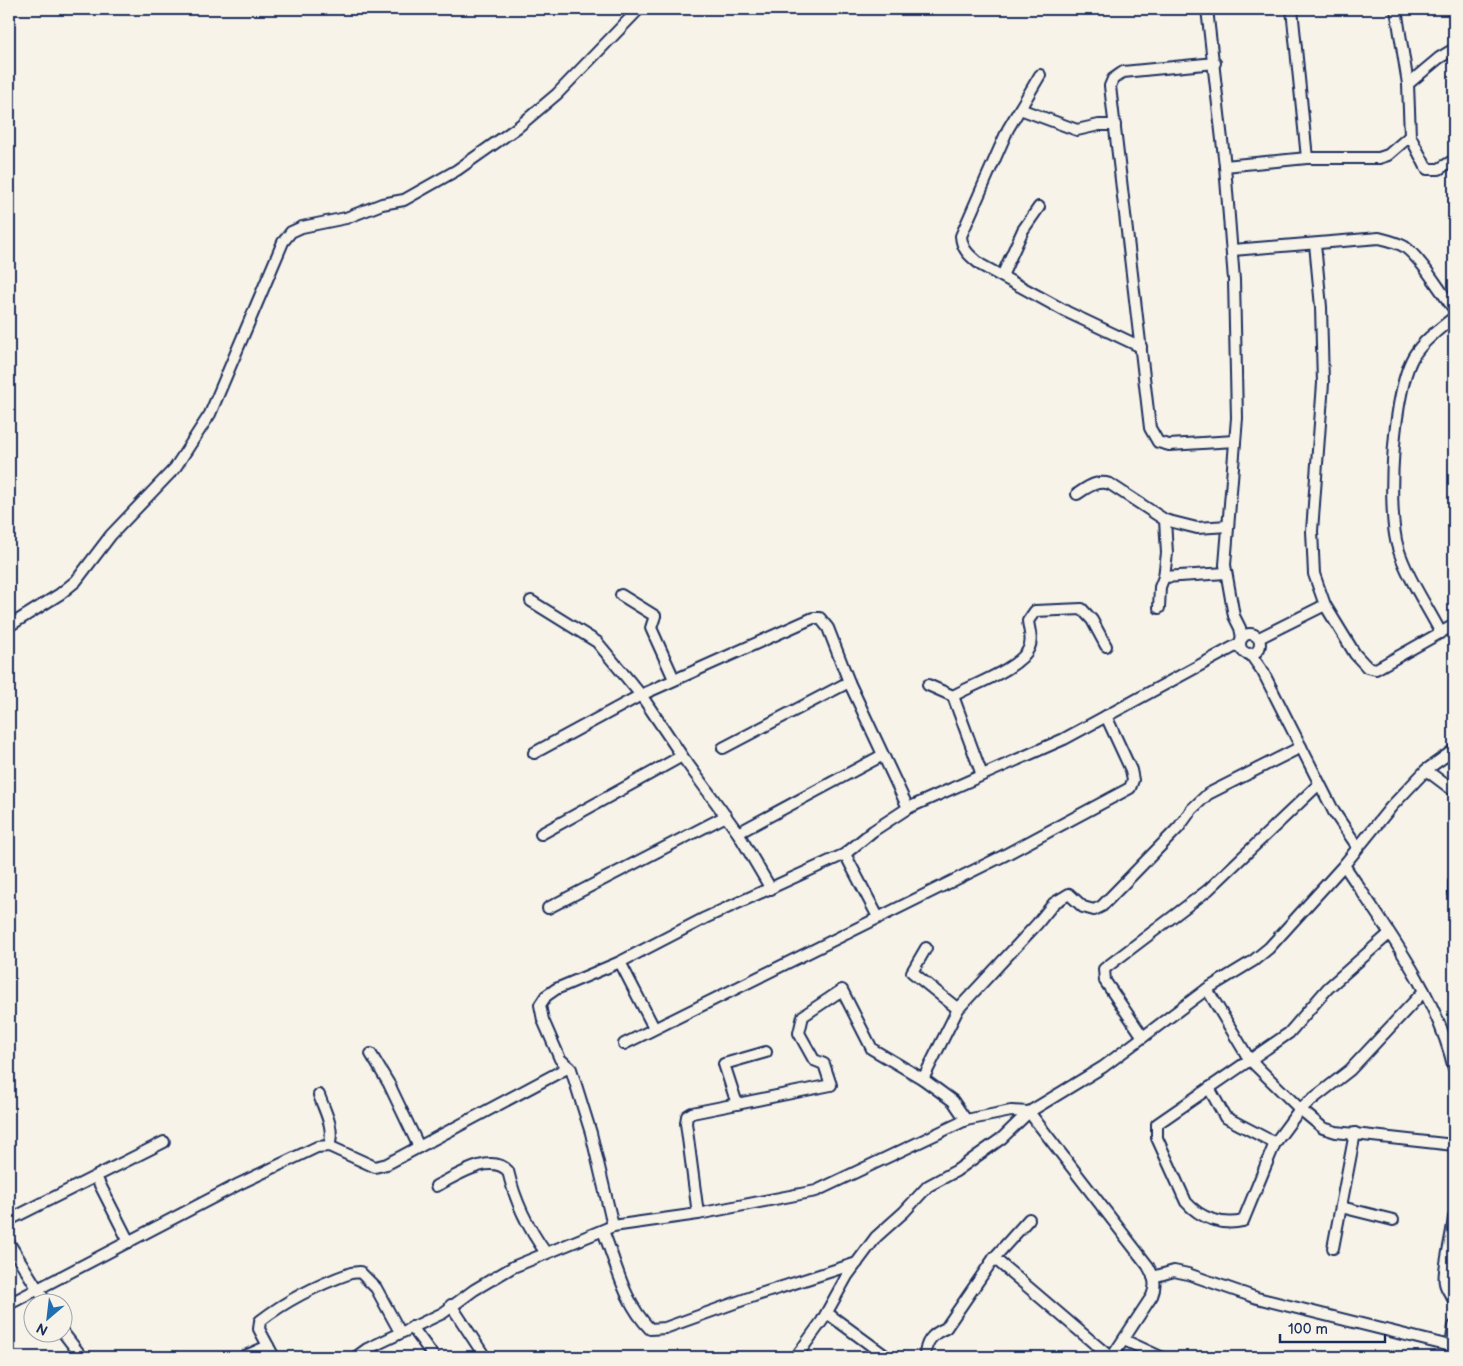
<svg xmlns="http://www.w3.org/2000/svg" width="1463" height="1366" viewBox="0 0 1463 1366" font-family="'Balsamiq Sans',sans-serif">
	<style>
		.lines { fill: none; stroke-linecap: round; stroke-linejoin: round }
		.minor-casing { stroke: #1b2f5e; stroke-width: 14 }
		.minor { stroke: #f7f3e8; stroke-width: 10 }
	</style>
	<rect width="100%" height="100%" fill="#f7f3e8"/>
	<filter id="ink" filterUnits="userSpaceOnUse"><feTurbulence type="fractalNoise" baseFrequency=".02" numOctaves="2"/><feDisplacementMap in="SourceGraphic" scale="10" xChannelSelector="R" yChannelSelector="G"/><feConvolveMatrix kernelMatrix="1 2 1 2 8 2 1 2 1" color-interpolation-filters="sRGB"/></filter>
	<g filter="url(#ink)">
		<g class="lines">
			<defs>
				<g id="minor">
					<polyline points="1207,9 1225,166 1234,280 1237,418 1225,565 1234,616 1240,628 1242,638"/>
					<polyline points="1292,9 1307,158"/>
					<polyline points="1396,9 1408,84 1410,136 1427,169 1439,169 1454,160"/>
					<polyline points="1215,63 1123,72 1113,79 1110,86 1150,428 1158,442 1169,445 1235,441"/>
					<path d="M1040 75 1008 129 961 236C962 250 970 256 981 265L1067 312 1141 347"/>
					<polyline points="1408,84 1439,58 1454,49"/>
					<polyline points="1020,109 1077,130 1099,125 1115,125"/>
					<polyline points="1225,166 1307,158 1379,158 1388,155 1410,136"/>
					<polyline points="1315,244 1321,307 1323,383 1312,531 1314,574 1325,605 1355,654 1367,667 1376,669 1454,625"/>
					<path d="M1233 250 1379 238C1387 240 1397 242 1405 247 1423 261 1440 291 1454 309"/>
					<polyline points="1002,276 1023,230 1039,207"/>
					<path d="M1077 494C1088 487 1096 480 1110 484L1165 520 1197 528 1228 526"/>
					<polyline points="1164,577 1226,573"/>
					<polyline points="621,595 655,616 651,628 674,679"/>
					<polyline points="531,601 597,642 641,695 682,756 738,833 771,889"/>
					<polyline points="1159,608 1160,587 1164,577 1167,553 1165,520"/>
					<polyline points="9,626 60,594 76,581 111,535 175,468 210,414 283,242 291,232 302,227 346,218 382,204 404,200 457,170 518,127 557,94 639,9"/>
					<path d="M1441 633C1427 606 1407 577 1398 548 1386 510 1393 386 1415 354 1425 339 1441 328 1454 317"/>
					<circle cx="1250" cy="644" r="10"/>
					<polyline points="1259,638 1325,605"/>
					<polyline points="1251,655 1263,672 1334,812 1357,846"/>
					<polyline points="928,685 953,696 982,775"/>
					<path d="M953 696C972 685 1021 668 1029 648 1033 640 1029 630 1028 621L1035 611 1082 609 1092 620 1106 646"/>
					<polyline points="723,748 849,682"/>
					<polyline points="534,753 641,695 813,618 820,618 828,628 849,682 908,808"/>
					<polyline points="1426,770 1454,791"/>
					<polyline points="738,833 883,755"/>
					<polyline points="541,834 682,756"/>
					<polyline points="845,854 878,917"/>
					<path d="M1344 865C1386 928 1437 995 1454 1069"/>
					<polyline points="1454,882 1454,893"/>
					<polyline points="548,908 726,816"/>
					<path d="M1389 934 1328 988 1289 1033 1157 1124V1138L1186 1202C1200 1218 1222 1226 1243 1221L1275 1143 1300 1109 1350 1070 1424 991"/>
					<polyline points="926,948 912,972 958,1009"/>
					<polyline points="620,962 654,1028"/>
					<polyline points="1207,989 1249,1059 1300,1109 1323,1128 1336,1132 1454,1145"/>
					<polyline points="1143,1037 1105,981 1104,969 1208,890 1319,784"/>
					<polyline points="624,1044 1003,856 1130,788 1133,780 1131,770 1106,716"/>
					<polyline points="371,1054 389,1084 419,1147"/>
					<polyline points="923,1079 958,1009 1037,924 1054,903 1069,894 1083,907 1094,910 1102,906 1179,827 1192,809 1208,794 1301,747"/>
					<polyline points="1209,1088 1225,1117 1275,1143"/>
					<path d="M319 1095C325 1112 335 1128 329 1146"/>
					<polyline points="737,1104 724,1064 766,1052"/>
					<path d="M1029 1112 1148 1266C1154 1277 1157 1284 1152 1296L1112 1357"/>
					<polyline points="96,1177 129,1242"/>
					<path d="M436 1186C455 1177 490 1152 508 1171 515 1201 528 1228 546 1253"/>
					<polyline points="1341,1207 1393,1220"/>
					<polyline points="698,1214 686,1123 687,1116 692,1113 831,1085 824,1064 814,1060 799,1033 803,1016 842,990 872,1049 923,1079 953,1101 966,1120"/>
					<path d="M1454 1217C1453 1231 1442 1274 1445 1283 1446 1289 1451 1295 1454 1300"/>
					<polyline points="9,1220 164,1142"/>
					<polyline points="613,1226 591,1133 571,1069 560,1059 543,1020 540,1005 546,996 556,989 620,962 705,918 845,854 873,831 908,808 1064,739 1239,644"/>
					<path d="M603 1231C617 1265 623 1301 650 1329L665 1328 757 1295 857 1263"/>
					<polyline points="9,1243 47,1304"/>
					<polyline points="1333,1248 1355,1133"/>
					<polyline points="994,1258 1110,1357"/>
					<polyline points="1153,1277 1174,1271 1188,1274 1257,1298 1454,1347"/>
					<polyline points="9,1304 239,1184 317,1147 329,1146 375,1167 387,1164 569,1067"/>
					<polyline points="451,1305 485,1357"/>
					<polyline points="827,1313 887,1357"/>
					<polyline points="412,1327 434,1357"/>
					<polyline points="62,1331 82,1357"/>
					<polyline points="1124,1340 1161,1357"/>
					<polyline points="1451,1346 1454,1326"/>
					<polyline points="243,1357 268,1346"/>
					<path d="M274 1357 259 1329 260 1321C288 1299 317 1285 351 1273L360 1272 376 1288 400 1332"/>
					<polyline points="356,1357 367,1349 443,1313 474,1290 513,1267 613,1226 698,1214 816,1191 966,1120 1011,1111 1029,1112"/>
					<polyline points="796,1357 822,1321 847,1276 876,1237 904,1212 928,1186 956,1171 1002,1138 1029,1112 1103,1067 1207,989 1253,961 1269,948 1344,865 1391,807 1426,770 1454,750"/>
					<path d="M925 1357C925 1342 932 1334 946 1328L994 1258 1029 1219"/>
				</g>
			</defs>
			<use href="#minor" class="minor-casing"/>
			<use href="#minor" class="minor"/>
		</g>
	</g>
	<rect width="1463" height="1366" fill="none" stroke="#f7f3e8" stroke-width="30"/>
	<rect x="15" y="15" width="1433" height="1336" fill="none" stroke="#1b2f5e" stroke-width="2" filter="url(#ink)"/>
	<g transform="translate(48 1318) rotate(208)"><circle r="24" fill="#f7f3e8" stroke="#9fa5b1"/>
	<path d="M0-4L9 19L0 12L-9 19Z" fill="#1f6fb2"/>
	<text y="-8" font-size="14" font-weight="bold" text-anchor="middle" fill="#1b2f5e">N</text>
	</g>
	<path d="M1280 1334v8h105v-8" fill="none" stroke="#1b2f5e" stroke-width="2.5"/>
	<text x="1288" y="1334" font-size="15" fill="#1b2f5e" stroke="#f7f3e8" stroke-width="4" paint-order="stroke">100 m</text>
</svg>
